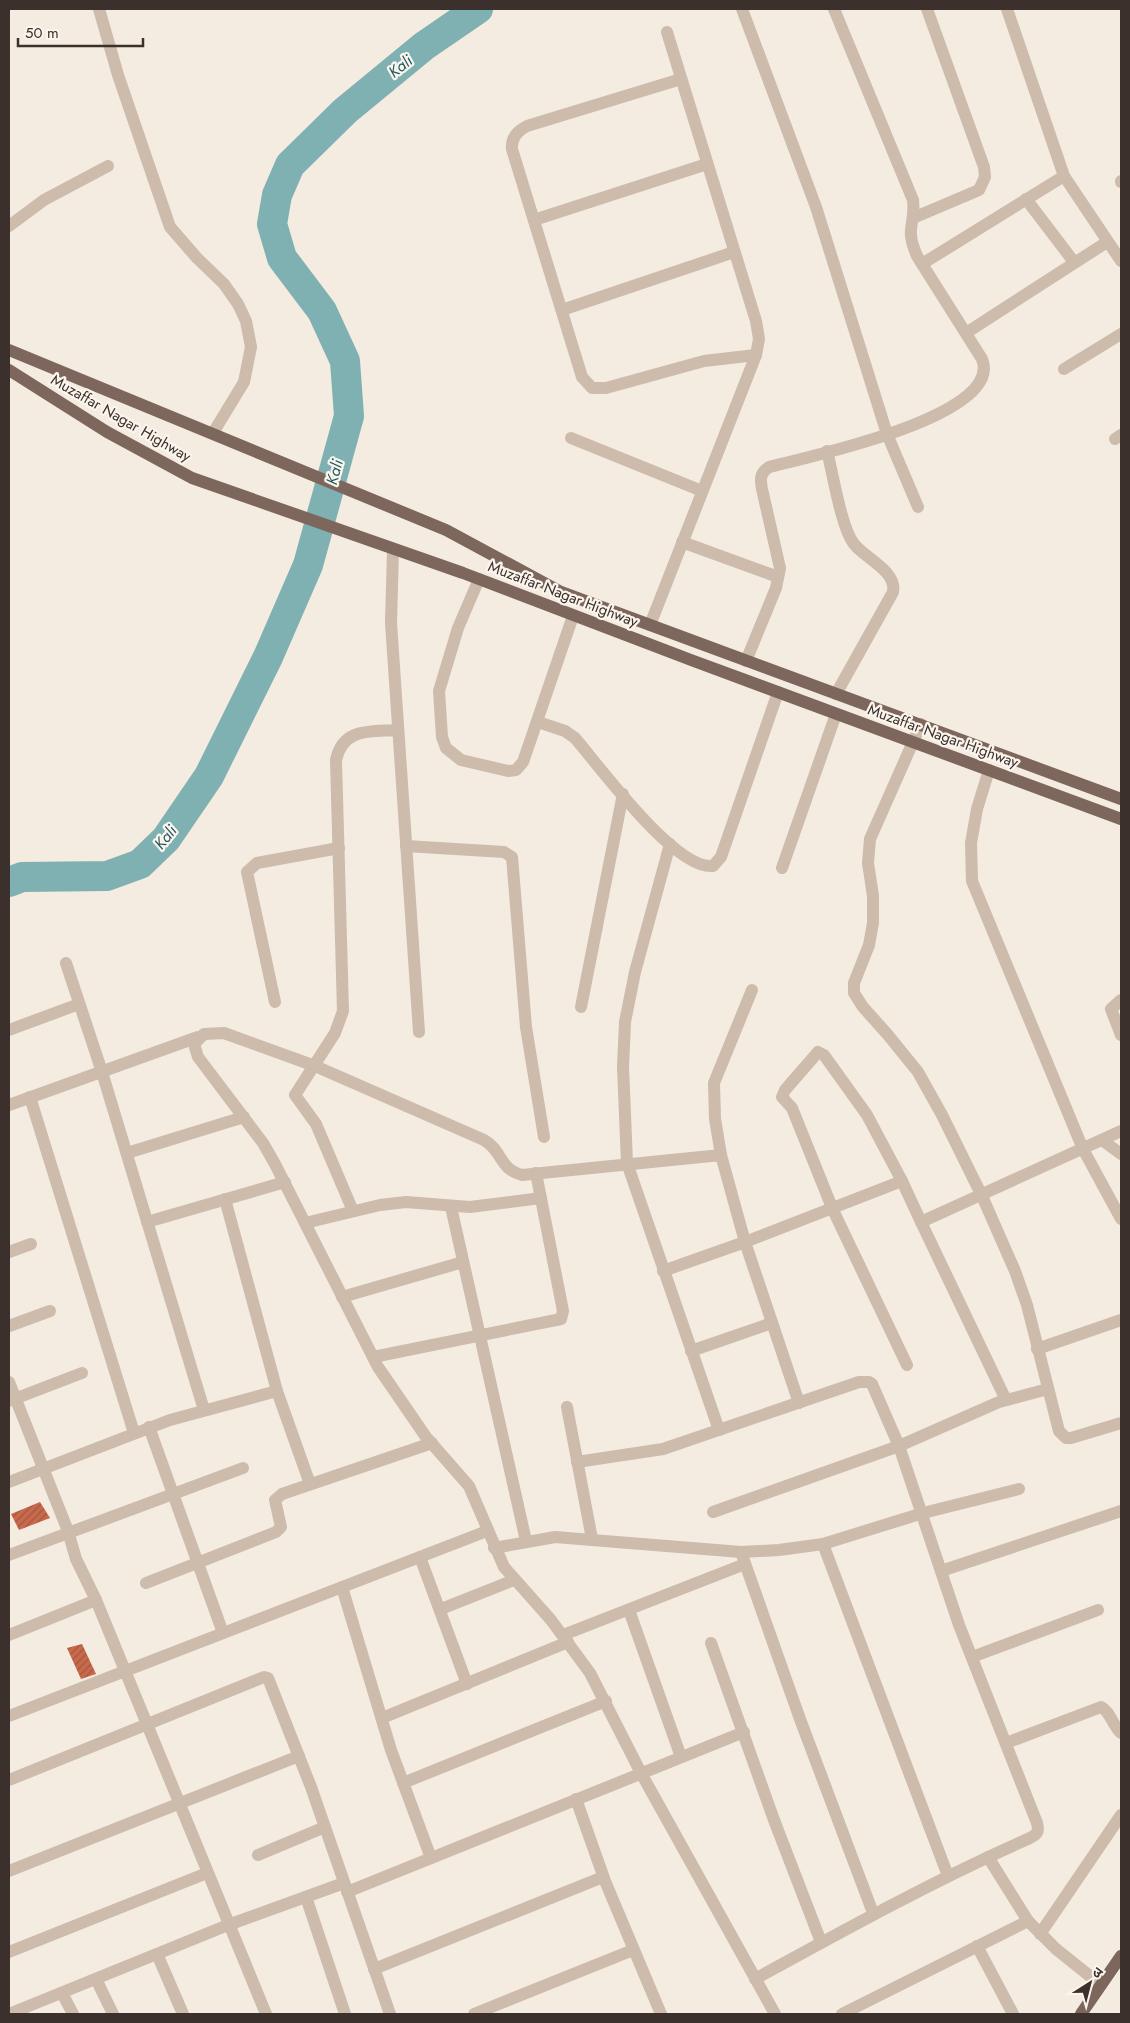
<svg xmlns="http://www.w3.org/2000/svg" width="1130" height="2023" viewBox="0 0 1130 2023" font-family="Jost,'Noto Sans Devanagari',sans-serif">
	<style>
		.lines { fill: none; stroke-linecap: round; stroke-linejoin: round }
		.river { stroke: #7fb0b2; stroke-width: 30 }
		.building { fill: url(#building-hatch) }
		.minor { stroke: #cdbbac; stroke-width: 12 }
		.major { stroke: #7d675c; stroke-width: 12 }
		.labels { text-anchor: middle; stroke-width: 4.5; stroke-linejoin: round; paint-order: stroke }
		.street-label { font-size: 15px; fill: #3b302b; stroke: #fbf5ee }
		.water-label { font-size: 16px; font-style: italic; fill: #1f5a5e; stroke: #fbf5ee }
	</style>
	<defs>
		<pattern id="building-hatch" width="6" height="6" patternUnits="userSpaceOnUse" patternTransform="scale(1.25)"><rect width="6" height="6" fill="#c8694b"/><path d="M-1 1l2-2M0 6l6-6M5 7l2-2" fill="none" stroke="#a4573f"/></pattern>
	</defs>
	<rect width="100%" height="100%" fill="#f4ebe1"/>
	<g class="lines">
		<polyline class="river" points="9,882 22,877 107,876 140,864 166,839 209,776 268,657 308,565 349,416 345,361 322,311 282,258 272,224 277,195 290,165 345,111 424,46 478,9"/>
	</g>
	<g class="building">
		<polygon points="40,1502 50,1518 19,1530 11,1514"/>
		<polygon points="82,1644 96,1674 81,1679 67,1648"/>
	</g>
	<g class="lines">
		<g class="minor">
			<polyline points="99,9 118,75 170,227 197,258 224,284 238,304 246,321 251,347 244,382 213,433"/>
			<polyline points="742,9 816,207 887,434 918,507"/>
			<polyline points="1007,9 1064,176 1121,261"/>
			<path d="M681 79 527 126C517 131 511 138 512 149L582 377 592 388H606L704 361 756 355"/>
			<polyline points="1121,181 1121,182"/>
			<polyline points="1026,199 1074,262"/>
			<polyline points="913,218 979,190 985,177 984,167 927,9"/>
			<polyline points="534,220 707,164"/>
			<polyline points="9,226 44,200 108,166"/>
			<polyline points="922,264 1064,176"/>
			<polyline points="562,310 734,252"/>
			<polyline points="966,333 1107,242"/>
			<polyline points="1064,369 1121,334"/>
			<polyline points="571,438 702,491"/>
			<polyline points="1115,439 1121,435"/>
			<path d="M827 451C833 474 841 527 854 544 866 559 897 571 893 592L836 694"/>
			<polyline points="682,542 778,577"/>
			<polyline points="393,550 391,623 419,1032"/>
			<polyline points="479,579 458,628 439,691 442,737 446,748 461,760 508,771 516,770 523,762 573,616"/>
			<polyline points="650,625 756,355 759,339 756,321 667,32"/>
			<path d="M746 661 776 588 780 568 762 489C760 479 760 473 769 467 807 457 1005 416 982 359L917 256C904 226 916 226 913 200L834 9"/>
			<path d="M538 722 565 731 575 738C600 767 675 870 713 866L721 857 778 692"/>
			<polyline points="921,724 870,839 868,863 873,896 873,923 869,945 854,983 854,993 863,1007 888,1035 918,1072 942,1115 982,1196 1015,1271 1027,1305 1059,1431 1066,1438 1071,1438 1121,1423"/>
			<polyline points="989,770 977,809 971,843 972,881 1083,1149 1121,1219"/>
			<polyline points="670,844 635,972 625,1022 623,1067 627,1163 719,1430"/>
			<polyline points="406,846 504,852 512,857 526,1027 544,1137"/>
			<polyline points="782,868 836,714"/>
			<polyline points="66,963 102,1072 204,1410"/>
			<polyline points="1121,1000 1111,1009 1121,1035"/>
			<polyline points="275,1002 247,872 257,863 339,848"/>
			<polyline points="581,1007 623,794"/>
			<polyline points="9,1030 79,1004"/>
			<polyline points="30,1097 134,1433"/>
			<polyline points="9,1105 198,1037"/>
			<polyline points="1102,1140 1121,1154"/>
			<polyline points="127,1153 244,1117"/>
			<polyline points="721,1155 715,1119 714,1083 752,990"/>
			<polyline points="902,1181 867,1115 824,1055 818,1052 785,1090 782,1097 792,1108 833,1210 907,1365"/>
			<polyline points="225,1199 277,1391 310,1484"/>
			<polyline points="451,1207 526,1541"/>
			<path d="M353 1211 316 1124 295 1095 335 1033 343 1011 336 760C343 727 371 732 398 730"/>
			<polyline points="147,1222 285,1182"/>
			<polyline points="921,1222 1006,1400"/>
			<polyline points="305,1223 380,1205 406,1202 470,1207 541,1198"/>
			<polyline points="9,1252 31,1244"/>
			<polyline points="663,1271 745,1242 799,1403"/>
			<polyline points="342,1297 463,1262"/>
			<polyline points="9,1326 50,1311"/>
			<polyline points="1037,1349 1121,1320"/>
			<polyline points="691,1351 772,1323"/>
			<polyline points="373,1357 561,1319 563,1311 536,1173"/>
			<polyline points="9,1382 68,1531 76,1559 96,1600 266,2014"/>
			<polyline points="9,1401 82,1373"/>
			<polyline points="567,1407 592,1539"/>
			<polyline points="149,1427 223,1633"/>
			<path d="M577 1462 663 1449 859 1382H869L872 1384 899 1446 959 1625 1037 1823C1039 1831 1038 1834 1030 1838 935 1880 846 1929 755 1979"/>
			<polyline points="9,1482 170,1420 277,1391"/>
			<polyline points="713,1512 899,1446 999,1402 1048,1389"/>
			<polyline points="823,1544 948,1876"/>
			<polyline points="494,1548 555,1537 741,1552 779,1550 823,1544 923,1513 1019,1489"/>
			<polyline points="741,1552 800,1719 873,1913"/>
			<polyline points="9,1555 243,1468"/>
			<polyline points="420,1557 467,1684"/>
			<polyline points="941,1571 1121,1511"/>
			<polyline points="146,1583 276,1532 281,1527 275,1500 282,1494 432,1443"/>
			<polyline points="342,1587 391,1750 431,1858"/>
			<polyline points="441,1609 514,1580"/>
			<polyline points="629,1610 681,1757"/>
			<polyline points="9,1635 96,1600"/>
			<polyline points="563,1635 745,1564"/>
			<polyline points="711,1643 774,1820 821,1942"/>
			<polyline points="972,1657 1098,1610"/>
			<polyline points="9,1716 487,1531"/>
			<polyline points="382,1718 568,1642"/>
			<path d="M1006 1743 1101 1707C1110 1711 1113 1726 1121 1733"/>
			<polyline points="9,1780 264,1677 268,1678 311,1787 390,2014"/>
			<polyline points="403,1783 606,1701"/>
			<polyline points="576,1799 605,1881 661,2014"/>
			<polyline points="258,1855 325,1827"/>
			<polyline points="988,1857 1028,1921 1056,1949 1101,1985"/>
			<polyline points="9,1871 299,1756"/>
			<polyline points="347,1892 744,1732"/>
			<polyline points="306,1897 345,2014"/>
			<polyline points="1040,1934 1121,1815"/>
			<polyline points="977,1946 1013,2014"/>
			<polyline points="9,1952 207,1873"/>
			<polyline points="157,1954 183,2014"/>
			<polyline points="374,1969 603,1877"/>
			<polyline points="96,1979 113,2014"/>
			<polyline points="62,1993 73,2014"/>
			<polyline points="9,2014 228,1925 344,1883"/>
			<polyline points="474,2014 633,1950"/>
			<path d="M775 2014 641 1773 590 1673 551 1620 504 1567 469 1486 426 1437 378 1367 275 1164 263 1143 198 1057 194 1044 204 1034 224 1033 315 1066 484 1140C503 1151 499 1169 522 1175L721 1155 745 1242 902 1181 921 1222 1121 1131"/>
			<polyline points="842,2014 1028,1921"/>
		</g>
		<g class="major">
			<polyline points="9,350 446,530 561,592 1121,799"/>
			<polyline points="9,370 107,432 192,478 463,573 691,660 1121,819"/>
			<polyline points="1081,2014 1121,1956"/>
		</g>
	</g>
	<g class="labels">
		<g class="street-label">
			<text transform="translate(121 418) rotate(30)" y="5">Muzaffar Nagar Highway</text>
			<text transform="translate(563 594) rotate(21)" y="5">Muzaffar Nagar Highway</text>
			<text transform="translate(943 736) rotate(20)" y="5">Muzaffar Nagar Highway</text>
		</g>
		<g class="water-label">
			<text transform="translate(400 66) rotate(-39)" y="6">Kali</text>
			<text transform="translate(334 472) rotate(-75)" y="6">Kali</text>
			<text transform="translate(165 837) rotate(-51)" y="6">Kali</text>
		</g>
	</g>
	<rect width="1130" height="2023" fill="none" stroke="#3b302b" stroke-width="20"/>
	<g transform="translate(1090 1983) rotate(36)" stroke="#fbf5ee" stroke-width="4" paint-order="stroke">
	<path d="M0-4L9 19L0 12L-9 19Z" fill="#3b302b"/>
	<text y="-8" font-size="14" font-weight="bold" text-anchor="middle" fill="#3b302b">उ</text>
	</g>
	<path d="M18 38v8h125v-8" fill="none" stroke="#3b302b" stroke-width="2.5"/>
	<text x="25" y="38" font-size="15" fill="#3b302b" stroke="#fbf5ee" stroke-width="4" paint-order="stroke">50 m</text>
</svg>
